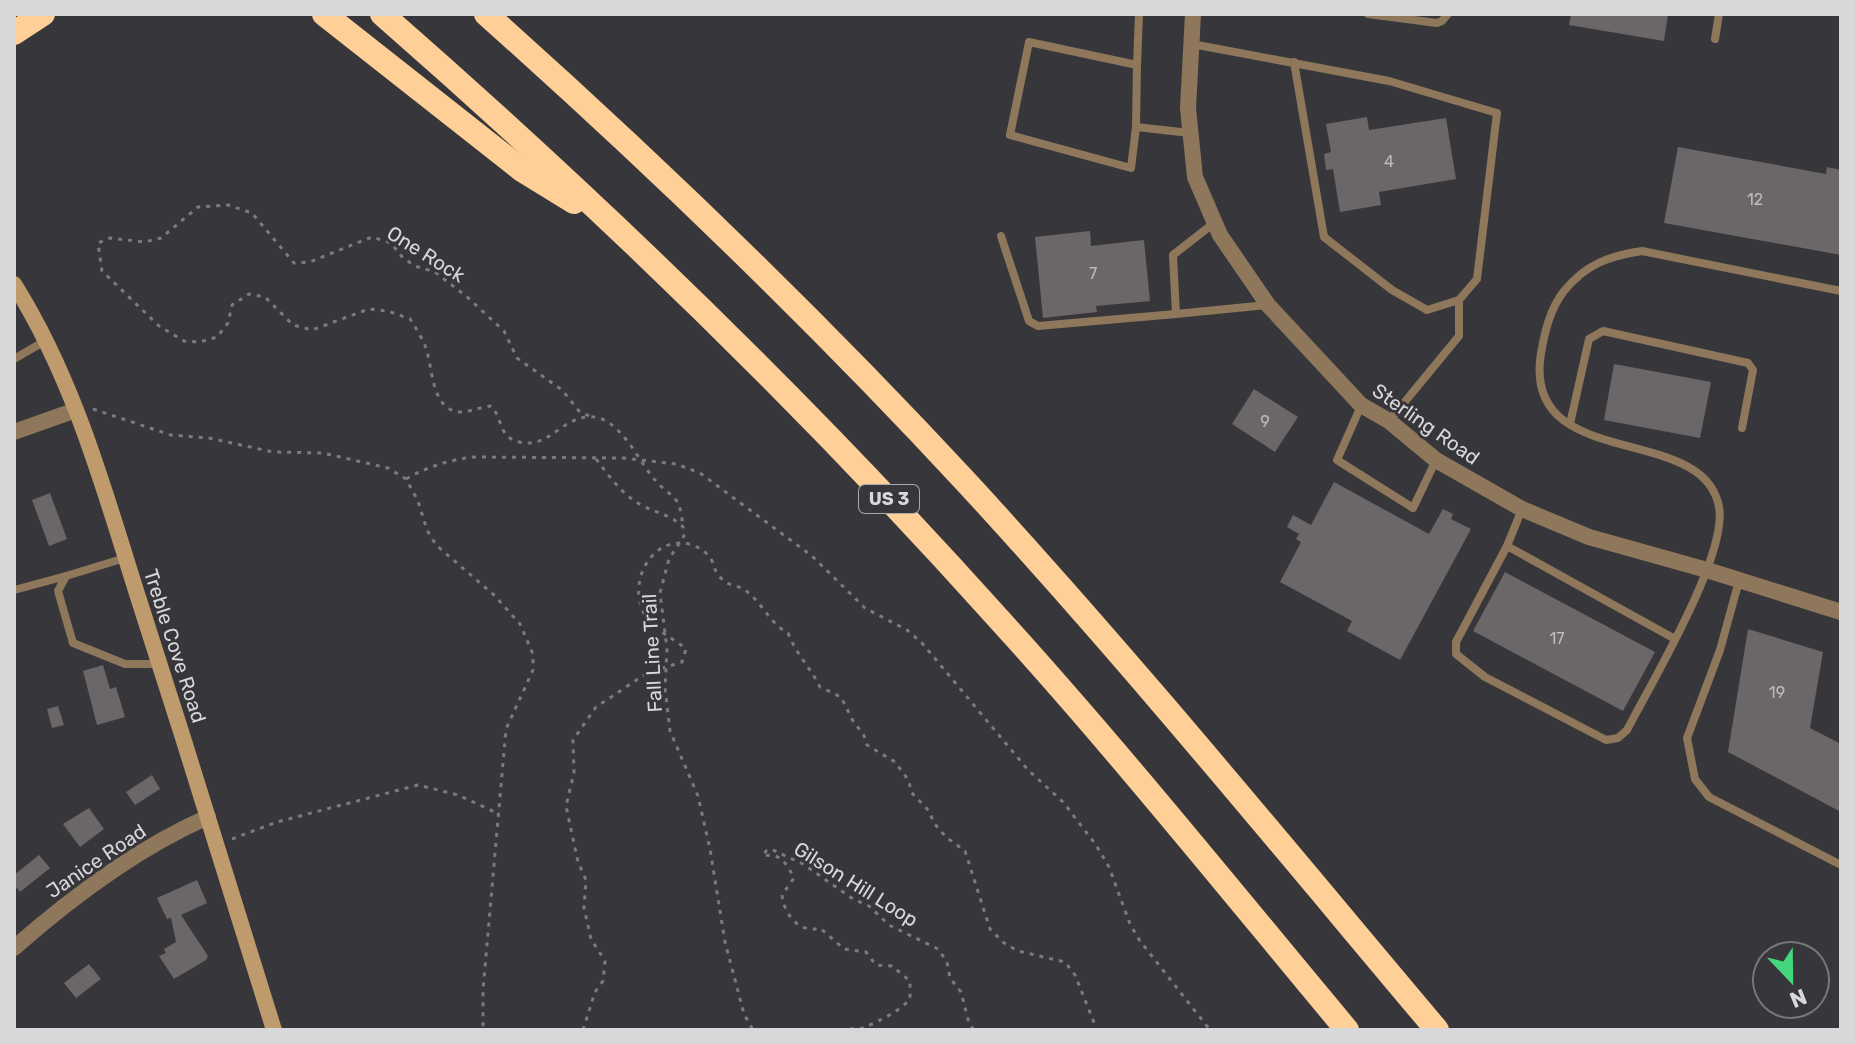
<svg xmlns="http://www.w3.org/2000/svg" width="1855" height="1044" viewBox="0 0 1855 1044" font-family="Rubik,sans-serif">
	<style>
		.building { fill: #6b6668 }
		.lines { fill: none; stroke-linecap: round; stroke-linejoin: round }
		.path { stroke: #7b7b7f; stroke-width: 3; stroke-dasharray: 4 6; stroke-linecap: butt }
		.lane { stroke: #8e775b; stroke-width: 8 }
		.street { stroke: #8e775b; stroke-width: 16 }
		.secondary { stroke: #bf9a6d; stroke-width: 16 }
		.highway { stroke: #fed098; stroke-width: 24 }
		.labels { text-anchor: middle; stroke-width: 6; stroke-linejoin: round; paint-order: stroke }
		.number-label { font-size: 16px; fill: #bdbbbe }
		.shield { fill: #37373b; stroke: #a8a7aa; stroke-width: 2 }
		.shield-label { font-size: 18px; font-weight: bold; fill: #d8d7da }
		.street-label { font-size: 20px; fill: #d8d7da; stroke: #37373b }
	</style>
	<rect width="100%" height="100%" fill="#37373b"/>
	<g class="building">
		<polygon points="1571,14 1668,14 1664,41 1569,25"/>
		<polygon points="1367,117 1369,130 1446,118 1456,179 1379,192 1381,205 1340,212 1333,169 1326,170 1324,154 1331,152 1326,124"/>
		<polygon points="1678,147 1826,174 1827,167 1841,170 1841,255 1664,223"/>
		<polygon points="1090,231 1091,246 1144,240 1150,301 1096,306 1097,312 1043,318 1035,237"/>
		<polygon points="1614,364 1711,382 1700,438 1604,420"/>
		<polygon points="1254,389 1298,417 1275,452 1232,424"/>
		<polygon points="1334,482 1429,534 1443,509 1453,514 1451,519 1471,529 1400,660 1347,631 1352,621 1280,582 1301,542 1296,539 1299,534 1287,527 1293,515 1311,525"/>
		<polygon points="50,493 67,539 49,546 32,500"/>
		<polygon points="1505,572 1655,652 1623,711 1473,631"/>
		<polygon points="1748,629 1823,652 1810,728 1841,744 1841,812 1728,752"/>
		<polygon points="103,665 110,689 116,687 125,717 97,725 83,671"/>
		<polygon points="58,706 64,725 52,728 47,709"/>
		<polygon points="152,775 160,789 135,805 126,792"/>
		<polygon points="89,808 104,829 80,847 63,824"/>
		<polygon points="39,855 50,868 20,892 14,885 14,875"/>
		<polygon points="197,880 207,903 181,915 208,956 206,960 174,979 159,956 166,953 164,949 176,942 171,918 167,919 157,898"/>
		<polygon points="89,964 101,979 76,998 64,983"/>
	</g>
	<g class="lines">
		<g class="path">
			<polyline points="93,409 171,435 209,438 273,452 323,453 388,468 406,479 418,501 427,530 436,545 494,595 520,624 533,654 533,670 506,729 483,990 483,1030"/>
			<path d="M589 416 579 411 562 390 517 358 504 331 466 296 435 272 415 266 403 258 391 243 372 237 310 262 294 263 252 213 228 205 198 207 161 238 144 242 110 238 98 243 102 271 159 326 184 341 200 342 217 337 228 323 232 305 249 294 265 297 293 325 312 330 369 309 388 311 410 319C416 328 422 338 426 348 433 368 431 410 460 412 469 412 481 407 491 406 503 418 498 437 519 442 548 449 561 419 587 417 619 413 638 462 656 481 662 489 673 494 678 503 681 510 682 519 683 527"/>
			<path d="M596 459C610 477 622 495 643 506 657 513 671 515 683 527L684 536 669 559 660 593 667 649 665 688 670 731 698 796 710 849 725 942 744 1014 753 1030"/>
			<path d="M406 479C429 466 449 460 474 457L623 458 676 464 700 473 812 556 865 608 907 630 922 643 1028 770 1063 802 1096 845 1109 867 1130 924 1140 941 1210 1030"/>
			<polyline points="232,839 277,822 418,785 458,795 499,814"/>
			<path d="M583 1030 595 992 603 981 605 961 591 939 584 908 586 880 578 862 566 806 574 773 573 740 596 707 647 673 682 662 686 649C672 637 653 630 644 613 629 586 647 544 679 543 690 542 705 549 711 559 716 568 713 571 723 580 729 586 738 585 745 590 762 602 769 623 788 633 796 654 810 667 820 687L841 697 854 723 863 733 867 745 895 762 909 781 911 792 929 811 934 823 946 837 965 851 990 929 1004 943 1018 951 1065 962 1075 975 1097 1030"/>
			<path d="M840 1030C849 1028 859 1030 866 1027 880 1020 899 1012 910 999V981L892 966 876 965 866 952 844 949 820 928C799 934 784 914 782 895L794 878C787 864 780 852 763 856L766 851 771 849 803 864 853 899 869 906 889 925 938 949 947 962 950 978 961 992 969 1023 974 1030"/>
		</g>
		<g class="lane">
			<polyline points="1139,14 1137,65 1029,42 1010,135 1131,168 1136,127 1190,133"/>
			<polyline points="1368,14 1437,23 1442,21 1448,14"/>
			<polyline points="1715,39 1719,14"/>
			<polyline points="1192,44 1389,81 1497,113 1477,279 1459,300 1427,310 1392,290 1324,237 1294,62"/>
			<polyline points="1136,127 1137,65"/>
			<polyline points="1214,223 1173,255 1176,314 1267,305"/>
			<polyline points="1001,236 1029,321 1038,326 1176,314"/>
			<polyline points="14,359 45,341"/>
			<polyline points="1361,406 1337,460 1413,508 1436,460"/>
			<polyline points="1389,421 1459,336 1459,300"/>
			<polyline points="1570,424 1589,339 1603,331 1748,363 1753,370 1742,428"/>
			<path d="M1522 509 1507 546 1456 642V654L1485 677 1606 740 1618 738 1627 730C1651 684 1728 555 1719 507 1704 421 1521 474 1541 353 1545 331 1550 309 1564 291 1586 264 1609 256 1642 251L1841 291"/>
			<polyline points="1507,546 1675,639"/>
			<polyline points="125,558 66,576 58,591 73,643 125,664 158,664"/>
			<polyline points="1739,581 1720,650 1687,738 1695,779 1709,797 1841,865"/>
			<polyline points="14,590 66,576"/>
		</g>
		<g class="street">
			<polyline points="1193,14 1188,108 1195,177 1220,235 1268,305 1361,405 1389,421 1436,460 1522,509 1589,537 1707,570 1841,612"/>
			<polyline points="14,432 76,410"/>
			<path d="M14 948C72 897 137 848 208 817"/>
		</g>
		<path class="secondary" d="M14 284C75 381 105 493 139 600 185 743 230 886 274 1030"/>
		<g class="highway">
			<polyline points="324,14 522,170 574,202"/>
			<path d="M382 14C598 203 804 402 996 616 1118 750 1231 891 1347 1030"/>
			<path d="M486 14C653 163 815 319 967 483 1130 660 1282 846 1437 1030"/>
			<polyline points="14,33 43,14"/>
		</g>
	</g>
	<g class="labels">
		<g class="number-label">
			<text x="1389" y="167">4</text>
			<text x="1755" y="205">12</text>
			<text x="1093" y="279">7</text>
			<text x="1265" y="427">9</text>
			<text x="1557" y="644">17</text>
			<text x="1777" y="698">19</text>
		</g>
		<rect class="shield" x="859" y="485" width="60" height="28" rx="6"/>
		<g class="shield-label">
			<text x="889" y="505">US 3</text>
		</g>
		<g class="street-label">
			<text transform="translate(426 254) rotate(32)" y="7">One Rock</text>
			<text transform="translate(1426 424) rotate(35)" y="7">Sterling Road</text>
			<text transform="translate(175 646) rotate(72)" y="7">Treble Cove Road</text>
			<text transform="translate(652 653) rotate(-93)" y="7">Fall Line Trail</text>
			<text transform="translate(96 861) rotate(-34)" y="7">Janice Road</text>
			<text transform="translate(856 884) rotate(32)" y="7">Gilson Hill Loop</text>
		</g>
	</g>
	<rect width="1855" height="1044" fill="none" stroke="#d8d7da" stroke-width="32"/>
	<g transform="translate(1791 980) rotate(158)"><circle r="38" fill="#37373b" stroke="#77777b" stroke-width="2"/>
	<path d="M0-6L14 30L0 20L-14 30Z" fill="#44d77b"/>
	<text y="-12" font-size="22" font-weight="bold" text-anchor="middle" fill="#d8d7da">N</text>
	</g>
</svg>
